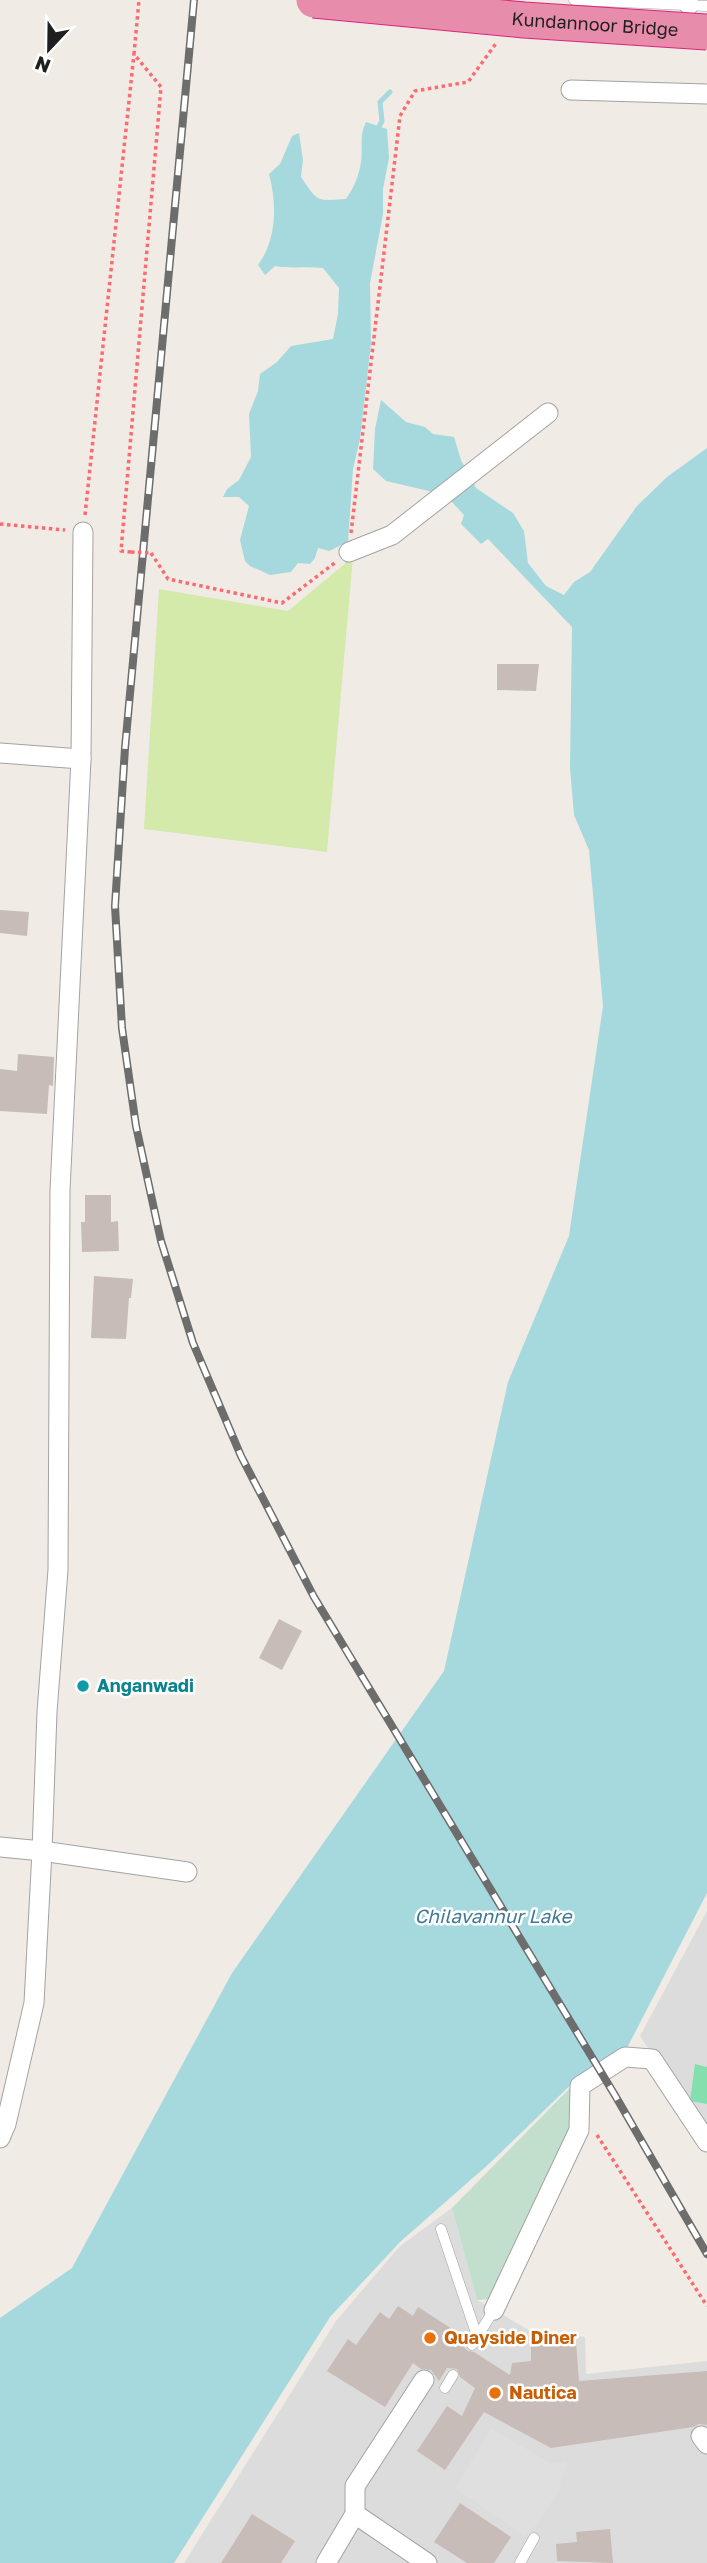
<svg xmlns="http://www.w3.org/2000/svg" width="707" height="2563" viewBox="0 0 707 2563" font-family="'Golos Text',sans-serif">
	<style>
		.residential { fill: #dddcdc }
		.grass { fill: #d3eaab }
		.wetland { fill: #c2decd }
		.pitch { fill: #83dfae }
		.parking { fill: #dfdfdf }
		.water { fill: #a5d9de }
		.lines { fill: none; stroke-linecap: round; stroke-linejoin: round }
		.stream { stroke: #a5d9de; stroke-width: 5 }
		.building { fill: #c7bcb8 }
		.lane-casing { stroke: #a3a3a3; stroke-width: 11 }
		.street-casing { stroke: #a3a3a3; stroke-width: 21 }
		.path { stroke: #fb6b71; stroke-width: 3.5; stroke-dasharray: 3.5 3.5; stroke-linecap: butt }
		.lane { stroke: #fff; stroke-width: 10 }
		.street { stroke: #fff; stroke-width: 19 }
		.rail-casing { stroke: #6d6d6d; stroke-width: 8 }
		.rail { stroke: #fff; stroke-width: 5; stroke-dasharray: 16; stroke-linecap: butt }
		.highway-bridge-casing { stroke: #dc247d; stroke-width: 37; stroke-linecap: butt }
		.path-bridge { stroke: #fb6b71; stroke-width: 3.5; stroke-dasharray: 3.5 3.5; stroke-linecap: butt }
		.highway-bridge { stroke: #e78caa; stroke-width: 35 }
		.culture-dot { fill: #0f9aa8; stroke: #fff; stroke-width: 2.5 }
		.food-dot { fill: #e8710a; stroke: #fff; stroke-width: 2.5 }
		.labels { text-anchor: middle; stroke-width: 5; stroke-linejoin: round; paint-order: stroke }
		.street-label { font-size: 18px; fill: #1f1f1f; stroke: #fff }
		.culture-label { font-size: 18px; font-weight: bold; fill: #0d838f; stroke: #fff; text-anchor: start }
		.food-label { font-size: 18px; font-weight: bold; fill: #c56008; stroke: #fff; text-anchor: start }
		.water-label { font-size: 19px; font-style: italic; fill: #417998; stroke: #fff }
	</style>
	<rect width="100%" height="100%" fill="#f0ebe5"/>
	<g class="residential">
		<polygon points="707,1911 707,2137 640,2036"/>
		<polygon points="452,2208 477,2300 534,2333 585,2337 586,2374 707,2361 707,2563 184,2563 336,2321 400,2246"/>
	</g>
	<polygon class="grass" points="353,557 327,852 144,829 159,589 288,611"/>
	<polygon class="wetland" points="574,2084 570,2128 492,2299 477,2300 452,2208"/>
	<polygon class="pitch" points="695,2064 707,2067 707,2104 690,2101"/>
	<polygon class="parking" points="491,2429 551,2463 567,2461 558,2492 534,2528 525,2536 455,2488"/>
	<g class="water">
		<path d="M366 122 387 129 389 158 383 189V214L370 283 371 344 360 439 353 469 348 542 329 551 318 548 315 558 310 564 298 563 291 572 270 575 250 566 245 561 240 540 249 506 239 497H223L227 489 239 480 251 457 249 414 258 391 260 374 277 362 291 346 333 339 338 314 339 288 323 268C306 266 291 269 275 266L265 275 258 265C277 239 277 204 269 174L280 164 292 136 299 133 303 160 301 177C318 202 316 201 346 199 354 187 359 176 361 162 363 146 359 137 366 122Z"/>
		<polygon points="381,400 406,422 425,427 433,434 454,437 461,460 476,488 513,513 524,531 528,563 546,586 564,595 574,582 590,572 637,506 667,477 707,448 707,1893 627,2048 585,2071 491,2162 400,2242 330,2317 174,2563 0,2563 0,2318 72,2268 232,1973 444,1671 508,1382 569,1236 603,1006 589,850 574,815 570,768 572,627 488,539 481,544 461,524 464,515 452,502 429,491 386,481 373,469 375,429"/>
	</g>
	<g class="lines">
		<polyline class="stream" points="376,132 382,121 380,102 390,92"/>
	</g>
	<g class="building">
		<polygon points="497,664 539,664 536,691 497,690"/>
		<polygon points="0,910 29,912 27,936 0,933"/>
		<polygon points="18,1054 54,1057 53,1086 49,1085 47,1114 0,1111 0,1069 17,1071"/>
		<polygon points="85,1195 111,1195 111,1222 118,1221 119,1251 82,1252 81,1222 85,1222"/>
		<polygon points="94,1276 133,1279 131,1298 129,1298 126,1339 91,1338"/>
		<polygon points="279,1619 302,1631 282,1670 259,1658"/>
		<polygon points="398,2306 413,2316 418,2307 463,2336 459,2343 468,2351 474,2352 510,2375 512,2363 531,2361 531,2343 576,2342 579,2381 707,2371 707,2425 699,2424 693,2427 551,2448 484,2412 445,2470 417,2451 447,2406 462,2416 475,2388 460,2377 457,2369 447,2368 439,2381 431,2370 421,2369 413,2363 385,2407 327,2371 348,2339 356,2345 380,2312 389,2319"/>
		<polygon points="460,2503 511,2537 494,2563 467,2563 434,2542"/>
		<polygon points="252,2514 295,2541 281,2563 221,2563"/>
		<polygon points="610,2529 613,2563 557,2561 556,2544 577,2542 576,2532"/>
	</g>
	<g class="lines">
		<defs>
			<g id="lane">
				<polyline points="574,0 707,6"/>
				<polyline points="441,2229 477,2336"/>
				<polyline points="472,2345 494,2310"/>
				<polyline points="445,2388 453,2375"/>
				<polyline points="520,2563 534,2538"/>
			</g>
			<g id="street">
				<polyline points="688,0 689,5"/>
				<polyline points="571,90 707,94"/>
				<polyline points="83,532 81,759 60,1190 58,1570 47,1712 42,1851 187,1872"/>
				<polyline points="349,552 392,535 548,413"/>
				<polyline points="0,753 81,759"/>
				<polyline points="0,1847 42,1851 34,2003 6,2124 0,2138"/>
				<polyline points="494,2310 579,2130 580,2086 625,2057 652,2059 707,2142"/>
				<polyline points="701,2436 707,2444"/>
				<polyline points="355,2514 427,2563"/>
				<polyline points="326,2563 355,2514 355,2486 424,2380"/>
			</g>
		</defs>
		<use href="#lane" class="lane-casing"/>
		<use href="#street" class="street-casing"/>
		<g class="path">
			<polyline points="85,515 134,54"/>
			<polyline points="0,524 65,530"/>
			<polyline points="351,533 400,116 415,91 468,82 497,42"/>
			<polyline points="131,552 121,551 161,87 134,54 139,0"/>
			<polyline points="151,553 168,579 282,603 336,562"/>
			<polyline points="597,2135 707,2306"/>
		</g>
		<use href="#lane" class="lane"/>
		<use href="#street" class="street"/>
		<defs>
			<polyline id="rail" points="194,0 125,748 115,906 122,1028 136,1126 161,1241 193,1343 241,1456 314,1597 616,2097 707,2254"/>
		</defs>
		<use href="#rail" class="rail-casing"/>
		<use href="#rail" class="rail"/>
		<defs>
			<g id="highway-bridge">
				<path id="s1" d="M314 0 524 20 707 32"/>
			</g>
		</defs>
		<use href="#highway-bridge" class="highway-bridge-casing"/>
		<polyline class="path-bridge" points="131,552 151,553"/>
		<use href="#highway-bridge" class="highway-bridge"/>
	</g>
	<circle class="culture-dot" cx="83" cy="1686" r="7"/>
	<g class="food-dot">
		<circle cx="430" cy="2338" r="7"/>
		<circle cx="495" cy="2393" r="7"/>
	</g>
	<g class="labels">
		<g class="street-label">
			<text dy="6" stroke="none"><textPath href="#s1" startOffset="282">Kundannoor Bridge</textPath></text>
		</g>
		<g class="culture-label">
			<text x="97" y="1692">Anganwadi</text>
		</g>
		<g class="food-label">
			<text x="444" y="2344">Quayside Diner</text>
			<text x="509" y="2399">Nautica</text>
		</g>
		<g class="water-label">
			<text x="493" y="1923">Chilavannur Lake</text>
		</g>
	</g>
	<g transform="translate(49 49) rotate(202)" stroke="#ffffff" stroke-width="5" paint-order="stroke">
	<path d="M0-5L12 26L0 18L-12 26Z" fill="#1f1f1f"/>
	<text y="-10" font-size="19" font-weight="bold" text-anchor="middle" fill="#1f1f1f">N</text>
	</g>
</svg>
